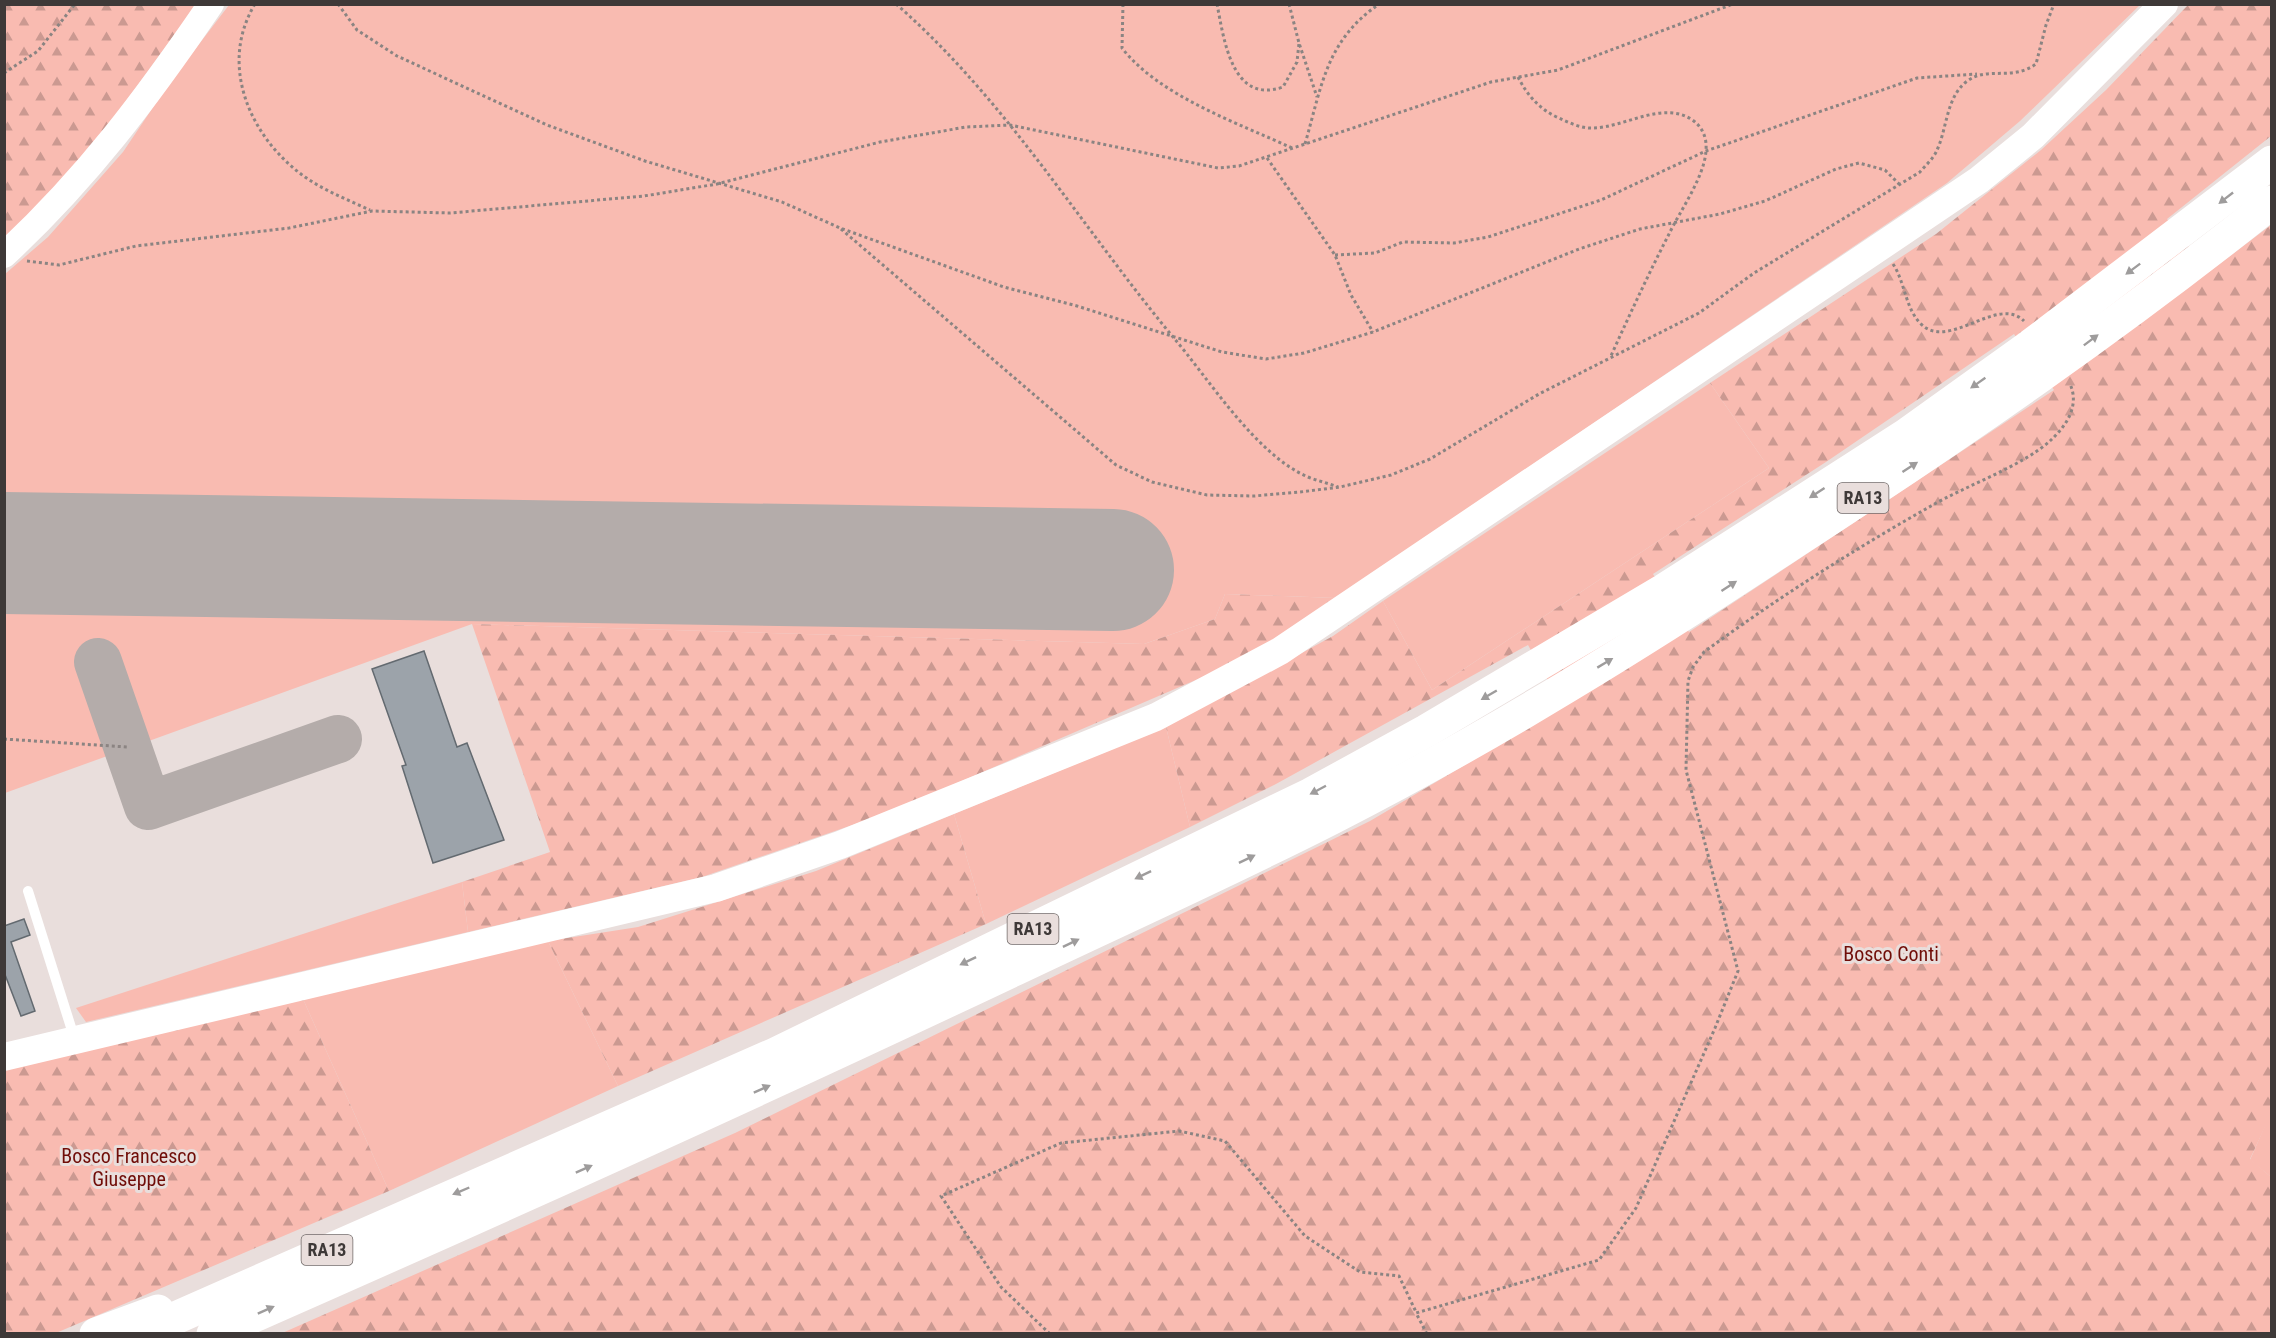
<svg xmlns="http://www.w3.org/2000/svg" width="2276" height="1338" viewBox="0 0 2276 1338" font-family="'Roboto Condensed',sans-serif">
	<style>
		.green { fill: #f9bbb1 }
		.forest { fill: url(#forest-firs); fill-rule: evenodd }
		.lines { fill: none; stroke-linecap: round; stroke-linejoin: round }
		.taxiway { stroke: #b4acaa; stroke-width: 48 }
		.runway { stroke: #b4acaa; stroke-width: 122 }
		.building { fill: #9ca3aa; stroke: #636a70; stroke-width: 1.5 }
		.path { stroke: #8b8482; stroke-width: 3; stroke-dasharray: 3 3; stroke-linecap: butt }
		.service { stroke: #fff; stroke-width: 10 }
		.tertiary { stroke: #fff; stroke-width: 26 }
		.secondary { stroke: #fff; stroke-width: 28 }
		.motorway { stroke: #fff; stroke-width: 33 }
		.oneway { fill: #9e9c9c }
		.labels { text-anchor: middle; stroke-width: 6; stroke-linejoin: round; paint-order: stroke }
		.shield { fill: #e9dedc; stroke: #716a69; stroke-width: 1.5 }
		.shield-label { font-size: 18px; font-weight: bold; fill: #3e3938 }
		.park-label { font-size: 20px; fill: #700d08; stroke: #e9dedc }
	</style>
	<defs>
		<pattern id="forest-firs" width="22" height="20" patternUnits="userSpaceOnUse" patternTransform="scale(1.5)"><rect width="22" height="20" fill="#f9bbb1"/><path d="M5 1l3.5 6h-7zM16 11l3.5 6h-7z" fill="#cb9991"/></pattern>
	</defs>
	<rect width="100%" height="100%" fill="#e9dedc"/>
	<g class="green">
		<polygon points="229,5 2140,5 2020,121 1947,183 1336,598 1225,594 1215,619 1144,644 472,624 5,793 5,274 48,237 123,152 170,82"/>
		<polygon points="1710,383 1769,468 1432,690 1383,601"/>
		<polygon points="1166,727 1190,827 986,924 954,814"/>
		<polygon points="462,882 468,932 86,1022 76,1008"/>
		<polygon points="548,941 618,1086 389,1191 303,999"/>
		<polygon points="2271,1112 2271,1177 2250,1160"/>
	</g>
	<g class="forest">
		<polygon points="5,5 196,5 83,160 5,240"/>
		<path d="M2188 5H2271V136L2167 219 2209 272 2271 225 2272 1112 2250 1159 2271 1177V1333L280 1334 735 1133 1370 821 1563 707 1528 645 1276 784 1190 827 1166 727 1333 636 1383 601 1432 690 1769 468 1710 383 1936 234 2041 150 2106 90ZM2014 334 2054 390 1689 632 1653 574 1826 462Z"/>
		<polygon points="1225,594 1336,598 1297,627 1219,670 890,812 702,877 468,932 462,882 550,852 472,624 1144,644 1215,619"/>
		<polygon points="954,814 986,924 618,1086 548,941 638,927 816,871"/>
		<polygon points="303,999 389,1191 56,1333 5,1333 4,1069"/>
	</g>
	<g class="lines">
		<polyline class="taxiway" points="98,662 148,806 338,739"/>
		<polyline class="runway" points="4,553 1113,570"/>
	</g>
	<g class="building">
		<polygon points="424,651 457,747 467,743 504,840 433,863 402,766 406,765 372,669"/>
		<polygon points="24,919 30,935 11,942 35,1011 21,1016 4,972 4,926"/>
	</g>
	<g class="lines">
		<g class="path">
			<path d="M255 4C218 65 250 138 305 177 325 191 348 200 370 210"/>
			<polyline points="338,4 357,30 397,56 547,125 645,161 782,202 840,228 1004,287 1077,306 1222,352 1266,359 1304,353 1373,332 1579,249 1640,229 1720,214 1765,201 1836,169 1859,163 1885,170 1899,184"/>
			<path d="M896 4C1006 100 1081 226 1173 337 1209 379 1256 455 1308 477 1318 481 1328 483 1338 487"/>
			<path d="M1123 4 1122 48C1159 96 1238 123 1292 148"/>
			<path d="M1217 4C1224 40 1232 105 1283 87L1297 62 1299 43"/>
			<polyline points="1289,4 1299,43 1317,97"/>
			<polyline points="4,73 38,51 75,4"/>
			<path d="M1518 77C1527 95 1540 110 1559 118 1570 123 1582 129 1594 128 1625 127 1662 101 1691 119 1702 126 1707 137 1706 150 1705 176 1680 211 1669 234 1648 275 1629 316 1610 358"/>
			<path d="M1305 144C1322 85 1326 41 1379 4"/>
			<polyline points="1267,158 1335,255 1351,295 1373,332"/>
			<path d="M841 229 1116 465 1152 482 1207 495 1254 496 1300 492 1340 487 1391 475 1430 459 1539 394 1699 313 1754 273 1920 172C1925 166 1934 158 1937 150 1947 129 1946 98 1966 82 1987 65 2011 82 2036 64L2046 25 2054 4"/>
			<polyline points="1335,255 1375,253 1403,242 1454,243 1488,237 1601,200 1706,151 1917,78 1977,74"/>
			<polyline points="27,261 59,265 136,246 289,228 372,211 450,213 644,196 717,184 880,142 966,127 1010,125 1218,168 1239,166 1491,82 1558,70 1733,4"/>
			<path d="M1893 264C1905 282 1905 307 1920 323 1948 353 1997 294 2024 321"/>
			<polyline points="4,739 127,747"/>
			<polyline points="1050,1334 1001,1287 941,1196 1061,1143 1179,1131 1225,1141 1305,1236 1360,1272 1399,1276 1416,1312"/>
			<path d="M1427 1334 1416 1313 1599 1260 1636 1208 1715 1028 1738 971 1686 770 1688 681 1693 667 1704 652C1776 599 1853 550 1931 506 1965 486 2023 466 2051 440 2066 426 2080 406 2070 384"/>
		</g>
		<polyline class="service" points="28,891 75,1040"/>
		<path class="tertiary" d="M4 255C87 178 147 98 211 4"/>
		<polyline class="secondary" points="4,1057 716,888 840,845 1156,717 1280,651 1979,180 2033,136 2164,4"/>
		<g class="motorway">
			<polyline points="96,1334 158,1311"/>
			<polyline points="139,1334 775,1054 1311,794 1426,731 1664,590 1906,435 2026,349 2272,162"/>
			<path d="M213 1334C484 1215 754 1093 1022 966 1125 917 1230 870 1332 818 1493 736 1648 639 1799 539 1962 433 2120 324 2272 202"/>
		</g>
	</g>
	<defs><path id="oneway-solid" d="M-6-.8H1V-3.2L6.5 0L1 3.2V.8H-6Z" transform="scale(1.5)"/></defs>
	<g class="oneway">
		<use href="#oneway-solid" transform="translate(2226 198) rotate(142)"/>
		<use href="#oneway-solid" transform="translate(2133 269) rotate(143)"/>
		<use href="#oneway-solid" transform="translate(2091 340) rotate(-37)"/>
		<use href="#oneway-solid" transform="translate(1978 383) rotate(145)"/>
		<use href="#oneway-solid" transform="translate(1910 467) rotate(-33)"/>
		<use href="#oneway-solid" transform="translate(1817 493) rotate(147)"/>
		<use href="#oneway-solid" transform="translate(1729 586) rotate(-33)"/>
		<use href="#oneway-solid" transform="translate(1605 663) rotate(-31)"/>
		<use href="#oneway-solid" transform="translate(1489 695) rotate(150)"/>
		<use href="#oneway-solid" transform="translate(1318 790) rotate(152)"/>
		<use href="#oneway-solid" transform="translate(1247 859) rotate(-26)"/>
		<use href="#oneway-solid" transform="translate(1143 875) rotate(154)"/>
		<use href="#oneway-solid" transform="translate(1071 943) rotate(-26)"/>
		<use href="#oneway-solid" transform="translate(968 961) rotate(154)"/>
		<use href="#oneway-solid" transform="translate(762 1089) rotate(-24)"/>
		<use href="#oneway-solid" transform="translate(584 1169) rotate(-24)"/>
		<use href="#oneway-solid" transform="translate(461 1191) rotate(157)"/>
		<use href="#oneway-solid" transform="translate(266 1310) rotate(-24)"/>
	</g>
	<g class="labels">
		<g class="shield">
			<rect x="1837.5" y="483" width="51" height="30" rx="4.5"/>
			<rect x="1007.5" y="914" width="51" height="30" rx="4.5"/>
			<rect x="301.5" y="1235" width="51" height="30" rx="4.5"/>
		</g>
		<g class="shield-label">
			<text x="1863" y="504">RA13</text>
			<text x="1033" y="935">RA13</text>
			<text x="327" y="1256">RA13</text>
		</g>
		<g class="park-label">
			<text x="1891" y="961">Bosco Conti</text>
			<text x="129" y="1163">Bosco Francesco<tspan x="129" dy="23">Giuseppe</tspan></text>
		</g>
	</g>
	<rect width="2276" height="1338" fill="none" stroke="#3e3938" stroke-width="12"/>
</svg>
